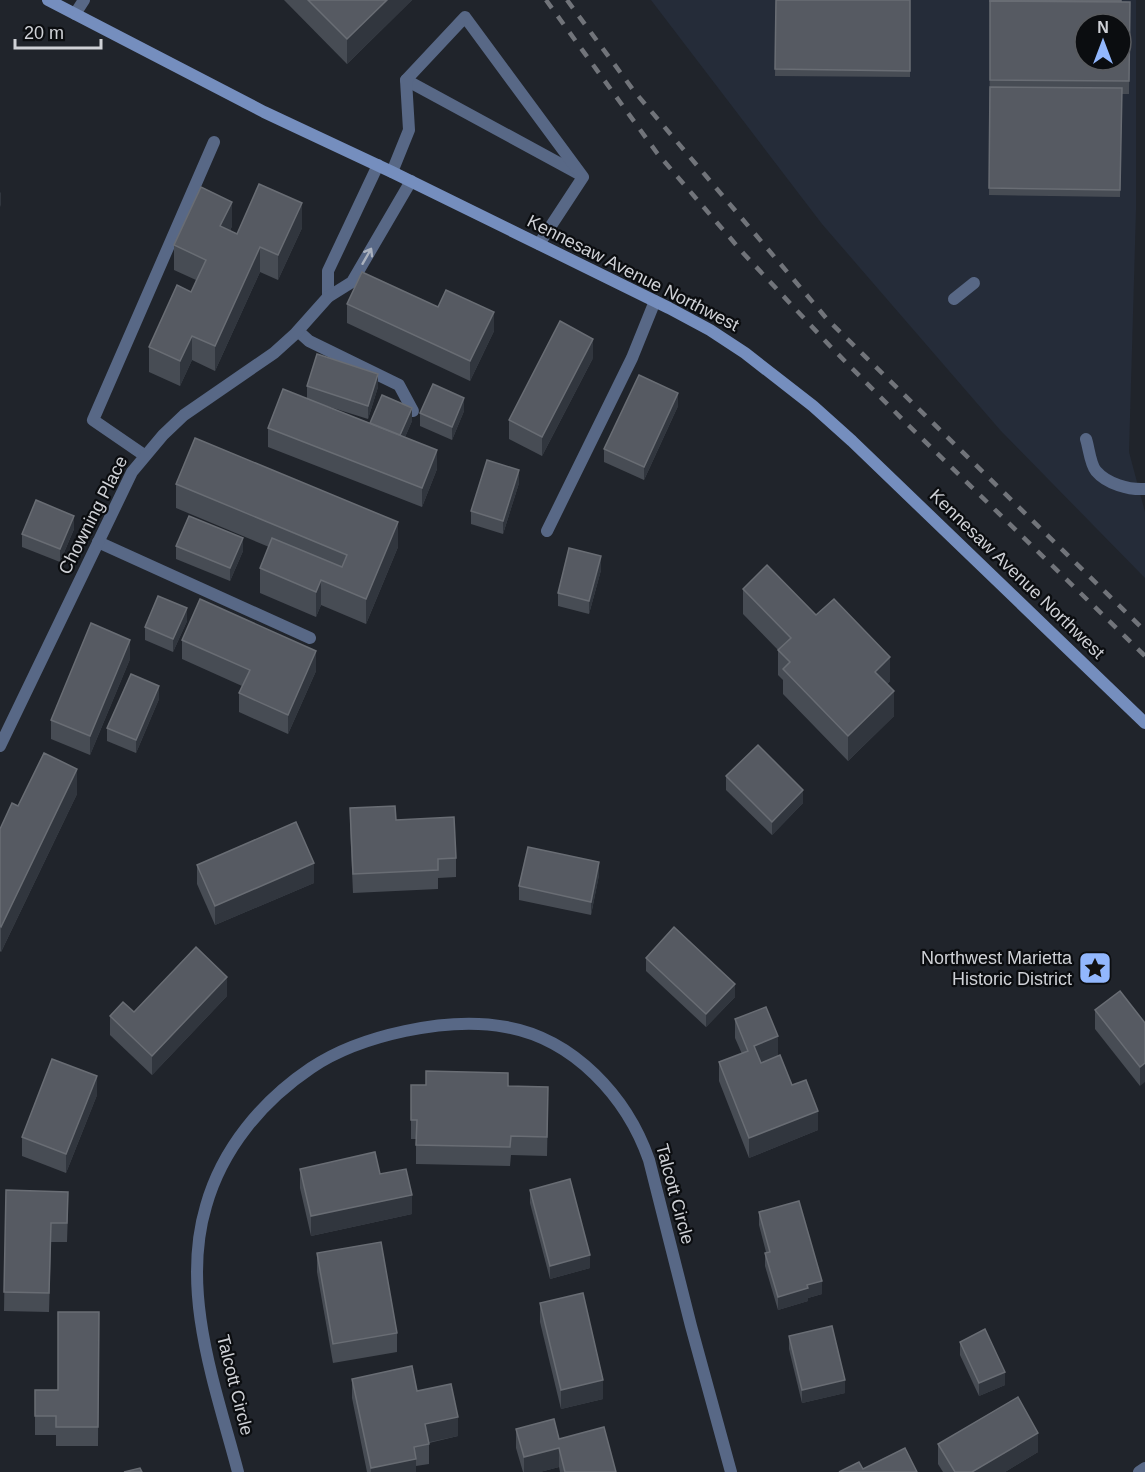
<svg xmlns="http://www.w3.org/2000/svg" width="1145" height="1472" viewBox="0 0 1145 1472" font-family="Helvetica,sans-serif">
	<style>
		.built { fill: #252c39; fill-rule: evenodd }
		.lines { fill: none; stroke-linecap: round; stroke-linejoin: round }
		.lane { stroke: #586886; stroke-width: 12 }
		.street { stroke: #586886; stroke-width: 12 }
		.secondary { stroke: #758ebe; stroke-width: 12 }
		.rail { stroke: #71747a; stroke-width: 4.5; stroke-dasharray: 10 10; stroke-linecap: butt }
		.wall { fill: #474c54 }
		.shaded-wall { fill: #31363e }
		.building { fill: #565a62; stroke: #696d74; stroke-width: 1.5; fill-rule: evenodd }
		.oneway { stroke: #abb2be }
		.labels { text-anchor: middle; stroke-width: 4.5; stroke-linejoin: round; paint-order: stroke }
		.street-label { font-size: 18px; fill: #cfd1d6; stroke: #0b0d10 }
		.poi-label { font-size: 18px; fill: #cfd1d6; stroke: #0b0d10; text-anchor: end }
	</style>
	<rect width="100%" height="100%" fill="#20242b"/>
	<path class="built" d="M651 0H1136V210L1129 452 1145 512V578L1001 431 822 224ZM1085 24H1121V60H1085Z"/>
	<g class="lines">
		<g class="lane">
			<polyline points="75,14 84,0"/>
			<polyline points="406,80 579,174"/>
			<polyline points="392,172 409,130 406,80 465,17 583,177 539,244"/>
			<polyline points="954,299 974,283"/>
			<polyline points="298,331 309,341 399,385 413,411"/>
			<path d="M1086 439C1089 448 1090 464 1096 471 1107 484 1129 490 1145 489"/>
			<polyline points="144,455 93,420 214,142"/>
			<polyline points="547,531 632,358 655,301"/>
		</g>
		<g class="street">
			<polyline points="328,297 328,271 378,165"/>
			<polyline points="98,542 310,638"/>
			<polyline points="0,746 132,472 163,435 184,415 274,353 295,334 328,297 352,282 411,181"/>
			<path d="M238 1472C216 1388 180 1293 206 1206 222 1149 262 1101 311 1068 360 1035 448 1016 506 1027 574 1039 627 1097 649 1160L691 1326 731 1472"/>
			<polyline points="1139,1472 1145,1468"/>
		</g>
		<polyline class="secondary" points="48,0 264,112 392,172 669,308 710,330 745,353 813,406 852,441 1145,723"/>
		<g class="rail">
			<polyline points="546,0 657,153 744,254 830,346 906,423 1145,656"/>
			<polyline points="567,0 634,91 827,319 1145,631"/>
		</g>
	</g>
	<g class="wall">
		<polygon points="284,0 412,0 347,64"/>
		<polygon points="776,0 910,0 910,77 775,76"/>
		<polygon points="990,0 1130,2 1129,94 1122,94 1120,197 989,195"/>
		<polygon points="232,226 230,231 237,234 302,228 278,280 260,272 215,371 192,360 180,386 149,372 149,347 191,292 196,280 174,270 174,245"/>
		<polygon points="347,304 438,307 494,331 470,381 347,323"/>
		<polygon points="593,358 542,456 509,439 509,420"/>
		<polygon points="307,386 378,387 368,419 317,403 370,423 412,421 405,437 437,469 422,507 268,447 268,428 307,399"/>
		<polygon points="678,406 644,480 604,462 604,449"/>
		<polygon points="464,411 452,440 420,426 420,413"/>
		<polygon points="519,483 503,534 471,524 471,511"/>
		<polygon points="176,484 398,547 366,624 321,605 316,617 260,593 260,568 269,547 176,508"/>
		<polygon points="74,529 60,562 22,547 22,534"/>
		<polygon points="176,546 243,551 230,581 176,559"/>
		<polygon points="601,570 589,614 558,606 558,593"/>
		<polygon points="743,589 816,615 890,681 887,684 894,716 848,761 783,694 783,680 778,675 778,650 743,614"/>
		<polygon points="187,621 173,652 145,640 145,627"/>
		<polygon points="182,640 316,671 288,734 239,712 239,693 242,686 182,659"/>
		<polygon points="130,659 90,755 51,739 51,720"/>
		<polygon points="159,699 136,753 107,741 107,728"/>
		<polygon points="726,776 803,803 772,835 726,790"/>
		<polygon points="77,794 1,952 0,951 0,829 18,806"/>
		<polygon points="350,808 396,820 456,858 456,877 438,878 438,889 353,893 350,827"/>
		<polygon points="197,865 314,883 215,925 197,884"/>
		<polygon points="599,875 591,915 519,900 519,886"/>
		<polygon points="646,958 735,997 706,1027 646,971"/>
		<polygon points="227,996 152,1075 110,1035 110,1016"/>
		<polygon points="1095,1010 1145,1023 1140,1086 1095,1029"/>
		<polygon points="735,1019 778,1056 792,1085 818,1130 749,1158 719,1081 719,1062 742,1054 735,1038"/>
		<polygon points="411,1085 508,1086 548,1106 547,1156 511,1155 510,1166 416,1164 416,1139 411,1139"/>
		<polygon points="97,1095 66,1173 22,1156 22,1137"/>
		<polygon points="300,1169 380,1174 412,1214 311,1236 300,1188"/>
		<polygon points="6,1190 68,1211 67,1242 51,1242 49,1312 4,1311"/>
		<polygon points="530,1190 590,1268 550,1279 530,1203"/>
		<polygon points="759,1212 822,1294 808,1298 808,1301 778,1310 765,1266 765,1253 766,1252 759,1225"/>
		<polygon points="317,1253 397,1333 397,1352 333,1363 317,1272"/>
		<polygon points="540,1303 603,1399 561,1409 540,1322"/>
		<polygon points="99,1312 98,1446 56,1446 56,1435 35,1435 35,1390 58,1390"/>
		<polygon points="789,1336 845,1393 802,1403 789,1349"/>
		<polygon points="960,1342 1005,1385 979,1396 960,1355"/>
		<polygon points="352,1379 417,1391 458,1436 429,1443 429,1464 416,1466 416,1472 367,1472 352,1398"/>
		<polygon points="516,1429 559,1439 616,1472 560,1472 559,1467 540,1472 523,1472 516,1448"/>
		<polygon points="938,1444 1038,1452 1005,1472 943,1472 938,1464"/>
	</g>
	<g class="shaded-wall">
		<polygon points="387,0 412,0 347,64 347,39"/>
		<polygon points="1,192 1,205 0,207 0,193"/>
		<polygon points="232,202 232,226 220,251 220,226"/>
		<polygon points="302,203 302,228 278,280 278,255"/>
		<polygon points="260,247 260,272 215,371 215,346"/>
		<polygon points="494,312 494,331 470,381 470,361"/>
		<polygon points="192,336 192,360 180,386 180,361"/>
		<polygon points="593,339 593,358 542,456 542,437"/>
		<polygon points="378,374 378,387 368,419 368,406"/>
		<polygon points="678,393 678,406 644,480 644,467"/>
		<polygon points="464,398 464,411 452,440 452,427"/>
		<polygon points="412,408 412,421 399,451 399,438"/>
		<polygon points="437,450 437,469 422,507 422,488"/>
		<polygon points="519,470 519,483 503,534 503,521"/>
		<polygon points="74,516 74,529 60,562 60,549"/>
		<polygon points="398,522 398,547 366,624 366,599"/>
		<polygon points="243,538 243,551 230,581 230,568"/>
		<polygon points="601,556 601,570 589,614 589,601"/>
		<polygon points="321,580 321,605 316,617 316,592"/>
		<polygon points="187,608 187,621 173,652 173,639"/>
		<polygon points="130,640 130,659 90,755 90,736"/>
		<polygon points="316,651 316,671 288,734 288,715"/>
		<polygon points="890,657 890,681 875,696 875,672"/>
		<polygon points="159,686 159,699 136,753 136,740"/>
		<polygon points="894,691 894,716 848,761 848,736"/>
		<polygon points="77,769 77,794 1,952 1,927"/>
		<polygon points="803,790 803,803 772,835 772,822"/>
		<polygon points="599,862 599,875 591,915 591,902"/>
		<polygon points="314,863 314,883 215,925 215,906"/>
		<polygon points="227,977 227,996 152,1075 152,1056"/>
		<polygon points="735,984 735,997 706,1027 706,1014"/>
		<polygon points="778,1036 778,1056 754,1065 754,1046"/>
		<polygon points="1145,1063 1145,1082 1140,1086 1140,1067"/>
		<polygon points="97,1076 97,1095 66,1173 66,1154"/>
		<polygon points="818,1111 818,1130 749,1158 749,1138"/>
		<polygon points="412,1195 412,1214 311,1236 311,1216"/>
		<polygon points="590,1255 590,1268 550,1279 550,1266"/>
		<polygon points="822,1281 822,1294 808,1298 808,1301 778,1310 778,1297 807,1285"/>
		<polygon points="1005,1372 1005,1385 979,1396 979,1383"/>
		<polygon points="603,1380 603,1399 561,1409 561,1390"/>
		<polygon points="845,1380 845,1393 802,1403 802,1390"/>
		<polygon points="458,1417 458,1436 425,1443 425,1424"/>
		<polygon points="1038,1433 1038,1452 1005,1472 972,1472"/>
		<polygon points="559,1448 559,1467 540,1472 524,1472 524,1457"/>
		<polygon points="416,1459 416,1472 371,1472 371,1468"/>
	</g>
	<g class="building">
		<polygon points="308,0 387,0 347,39"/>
		<polygon points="776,0 910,0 910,71 775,69"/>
		<polygon points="990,0 1121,0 1121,2 990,1"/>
		<path d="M990 1 1130 2 1129 81 990 80ZM1085 24H1121V60H1085Z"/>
		<polygon points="990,87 1122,88 1120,190 989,188"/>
		<polygon points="259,184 302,203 278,255 260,247 215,346 192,336 180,361 149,347 177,285 191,292 206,260 174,245 201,187 232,202 220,226 237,234"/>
		<polygon points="362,272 438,307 446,290 494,312 470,361 347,304"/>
		<polygon points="560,321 593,339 542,437 509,420"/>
		<polygon points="317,354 378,374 368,406 307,386"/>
		<polygon points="639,375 678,393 644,467 604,449"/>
		<polygon points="433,384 464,398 452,427 420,413"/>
		<polygon points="283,389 437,450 422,488 268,428"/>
		<polygon points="382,395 412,408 400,435 370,423"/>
		<polygon points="195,438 398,522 366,599 321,580 316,592 260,568 272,538 342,567 347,555 176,484"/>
		<polygon points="487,460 519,470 503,521 471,511"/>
		<polygon points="36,500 74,516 60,549 22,534"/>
		<polygon points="189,516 243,538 230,568 176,546"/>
		<polygon points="569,548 601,556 589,601 558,593"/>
		<polygon points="767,565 816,615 834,599 890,657 875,672 894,691 848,736 783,669 790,662 778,650 791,638 743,589"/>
		<polygon points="158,596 187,608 173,639 145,627"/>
		<polygon points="200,599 316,651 288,715 239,693 250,670 182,640"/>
		<polygon points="91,623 130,640 90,736 51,720"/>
		<polygon points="131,674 159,686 136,740 107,728"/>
		<polygon points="758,745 803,790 772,822 726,776"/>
		<polygon points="44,753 77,769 1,927 0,926 0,829 12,803 18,806"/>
		<polygon points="395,806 396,820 454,817 456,858 438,859 438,870 353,874 350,808"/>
		<polygon points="296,822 314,863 215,906 197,865"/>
		<polygon points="528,847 599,862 591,902 519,886"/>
		<polygon points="674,927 735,984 706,1014 646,958"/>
		<polygon points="196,947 227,977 152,1056 110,1016 123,1002 134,1012"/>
		<polygon points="1120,991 1145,1023 1145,1063 1140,1067 1095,1010"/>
		<polygon points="766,1007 778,1036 754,1046 761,1063 780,1055 792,1085 806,1080 818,1111 749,1138 719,1062 748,1051 735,1019"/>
		<polygon points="52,1059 97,1076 66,1154 22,1137"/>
		<polygon points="426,1071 508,1073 508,1086 548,1087 547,1137 511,1136 510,1147 416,1145 417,1120 411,1120 411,1085 426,1085"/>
		<polygon points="375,1152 380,1174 406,1169 412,1195 311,1216 300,1169"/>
		<polygon points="570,1179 590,1255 550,1266 530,1190"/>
		<polygon points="6,1190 68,1192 67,1223 51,1223 49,1293 4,1292"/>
		<polygon points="799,1201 822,1281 807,1285 808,1288 778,1297 765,1253 770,1252 759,1212"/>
		<polygon points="381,1242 397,1333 333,1344 317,1253"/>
		<polygon points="583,1293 603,1380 561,1390 540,1303"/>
		<polygon points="58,1312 99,1312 98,1427 56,1427 56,1416 35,1416 35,1390 58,1390"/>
		<polygon points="832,1326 845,1380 802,1390 789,1336"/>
		<polygon points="985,1329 1005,1372 979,1383 960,1342"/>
		<polygon points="412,1366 417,1391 451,1384 458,1417 425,1424 429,1444 414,1447 416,1459 371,1468 352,1379"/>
		<polygon points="1018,1397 1038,1433 972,1472 955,1472 938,1444"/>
		<polygon points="554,1419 559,1439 604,1427 616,1472 565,1472 559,1448 524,1457 516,1429"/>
		<polygon points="905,1448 917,1472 839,1472 859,1462 863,1469"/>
		<polygon points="140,1468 142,1472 124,1472"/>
	</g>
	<defs><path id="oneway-shaft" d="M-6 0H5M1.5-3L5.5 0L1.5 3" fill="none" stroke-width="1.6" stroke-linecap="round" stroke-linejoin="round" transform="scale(1.5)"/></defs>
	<use class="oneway" href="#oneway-shaft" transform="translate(367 256) rotate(-60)"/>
	<defs>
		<symbol id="sight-square" viewBox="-11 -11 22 22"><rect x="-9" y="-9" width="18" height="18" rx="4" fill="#92b7fd" stroke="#0b0d10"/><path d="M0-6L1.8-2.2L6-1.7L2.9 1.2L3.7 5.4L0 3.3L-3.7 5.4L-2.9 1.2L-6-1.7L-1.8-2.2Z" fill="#111"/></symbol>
	</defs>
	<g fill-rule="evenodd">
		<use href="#sight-square" x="1076" y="949" width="38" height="38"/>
	</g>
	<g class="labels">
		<g class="street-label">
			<text transform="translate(633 273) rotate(27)" y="6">Kennesaw Avenue Northwest</text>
			<text transform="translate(93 515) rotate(-63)" y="6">Chowning Place</text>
			<text transform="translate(1017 574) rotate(44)" y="6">Kennesaw Avenue Northwest</text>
			<text transform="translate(675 1194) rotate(75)" y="6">Talcott Circle</text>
			<text transform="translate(235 1385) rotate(76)" y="6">Talcott Circle</text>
		</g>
		<g class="poi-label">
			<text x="1072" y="964">Northwest Marietta<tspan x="1072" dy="21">Historic District</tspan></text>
		</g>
	</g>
	<g transform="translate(1103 42)"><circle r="28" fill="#0b0d10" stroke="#595b5f" stroke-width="1.5"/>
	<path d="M0-4.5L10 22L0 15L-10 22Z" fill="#92b7fd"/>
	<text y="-9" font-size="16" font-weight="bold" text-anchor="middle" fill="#cfd1d6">N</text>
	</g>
	<path d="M15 39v9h86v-9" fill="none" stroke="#cfd1d6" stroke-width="3"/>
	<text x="24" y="39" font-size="18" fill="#cfd1d6" stroke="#0b0d10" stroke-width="4.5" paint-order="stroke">20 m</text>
</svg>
